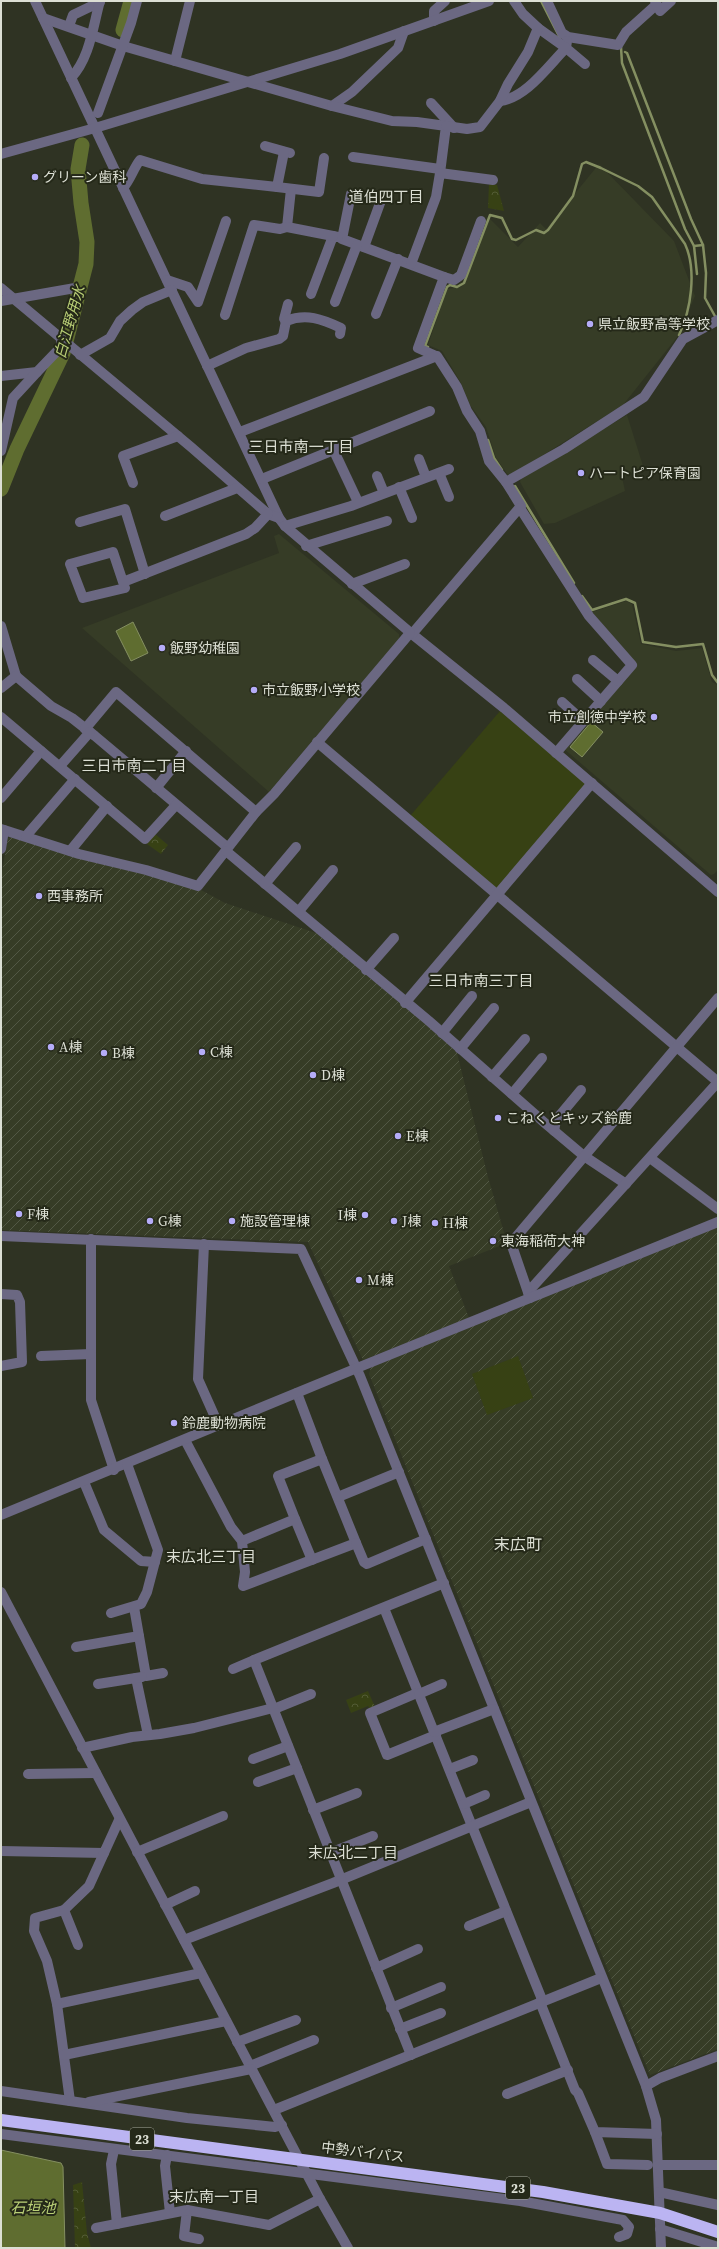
<svg xmlns="http://www.w3.org/2000/svg" width="719" height="2249" viewBox="0 0 719 2249" font-family="'Source Serif 4','Noto Sans JP',serif">
	<style>
		.built { fill: #363c26 }
		.industrial { fill: url(#industrial-furrows) }
		.park { fill: url(#park-crowns) }
		.garden { fill: #374114 }
		.water { fill: #5f6d30; stroke: #848f61 }
		.lines { fill: none; stroke-linecap: round; stroke-linejoin: round }
		.stream { stroke: #848f61; stroke-width: 2.5 }
		.river { stroke: #5f6d30; stroke-width: 15 }
		.minor { stroke: #6b6882; stroke-width: 10 }
		.highway { stroke: #bbb4f2; stroke-width: 12 }
		.poi-dot { fill: #b5acf8; stroke: #252919; stroke-width: 1.5 }
		.labels { text-anchor: middle; stroke-width: 4; stroke-linejoin: round; paint-order: stroke }
		.shield { fill: #252919; stroke: #a5a89c; stroke-width: 1 }
		.shield-label { font-size: 13px; font-weight: bold; fill: #dcdfd4 }
		.poi-label { font-size: 14px; fill: #dcdfd4; stroke: #252919; text-anchor: start }
		.street-label { font-size: 14px; fill: #dcdfd4; stroke: #252919 }
		.neighbourhood-label { font-size: 15px; fill: #dcdfd4; stroke: #252919 }
		.water-label { font-size: 15px; font-style: italic; fill: #b9cf76; stroke: #252919 }
		.quarter-label { font-size: 16px; fill: #dcdfd4; stroke: #252919 }
	</style>
	<defs>
		<pattern id="industrial-furrows" width="10" height="10" patternUnits="userSpaceOnUse"><rect width="10" height="10" fill="#363c26"/><path d="M-1 1l2-2M0 10L10 0M9 11l2-2" fill="none" stroke="#525845"/></pattern>
		<pattern id="park-crowns" width="20" height="18" patternUnits="userSpaceOnUse"><rect width="20" height="18" fill="#374114"/><path d="M2 6a3 3 0 1 1 6 0M12 15a3 3 0 1 1 6 0" fill="none" stroke="#535c35"/></pattern>
	</defs>
	<rect width="100%" height="100%" fill="#2f3323"/>
	<g class="built">
		<polygon points="599,164 674,241 695,296 678,336 623,405 516,472 508,475 496,458 486,427 470,405 461,383 442,351 428,345 447,289 461,287 490,219 518,247 540,223 546,229"/>
		<polygon points="627,415 644,469 622,477 625,491 555,523 544,524 520,482 521,479"/>
		<polygon points="279,534 399,634 399,639 269,792 82,628 279,553 274,536"/>
		<polygon points="626,601 632,604 641,644 676,651 702,648 712,682 718,685 718,870 714,874 711,875 563,748 636,664 592,612"/>
	</g>
	<g class="industrial">
		<polygon points="12,836 201,890 225,903 319,934 456,1049 488,1177 507,1243 449,1266 469,1318 363,1360 308,1242 1,1230 1,877 8,838"/>
		<polygon points="718,1225 718,2049 650,2075 369,1374 371,1367"/>
	</g>
	<g class="park">
		<polygon points="489,184 497,185 504,211 488,208"/>
		<polygon points="155,834 168,845 161,854 147,844"/>
		<polygon points="368,1691 375,1707 370,1709 368,1706 351,1713 346,1700"/>
		<polygon points="82,2182 87,2233 91,2248 75,2248 73,2185"/>
	</g>
	<g class="garden">
		<polygon points="500,711 587,785 497,891 410,816"/>
		<polygon points="518,1356 533,1398 487,1415 472,1374"/>
	</g>
	<g class="water">
		<polygon points="133,622 148,653 131,661 116,631"/>
		<polygon points="591,722 603,732 582,757 570,747"/>
		<polygon points="1,2150 61,2163 63,2167 65,2248 1,2248"/>
	</g>
	<g class="lines">
		<g class="stream">
			<polyline points="541,1 560,38"/>
			<polyline points="621,47 622,63 685,229 694,246 697,274"/>
			<polyline points="625,52 627,53 691,219 703,245 706,273 705,298 716,318"/>
			<polyline points="694,246 703,245"/>
			<path d="M428 347 425 346 447 287 450 285 457 287 464 283 490 215 502 218 512 239 516 240 536 230 544 233 548 230 573 196 582 164 586 162 601 168 638 186 652 197 685 244C697 270 691 310 679 335"/>
			<polyline points="488,440 494,458 502,470"/>
			<polyline points="515,486 574,583"/>
			<polyline points="582,596 592,610 626,599 635,603 643,642 676,647 703,644 712,675 718,683"/>
		</g>
		<g class="river">
			<polyline points="123,30 131,1"/>
			<polyline points="1,489 17,449 63,353 86,264 87,242 81,203 78,169 82,145"/>
		</g>
		<g class="minor">
			<polyline points="35,1 279,518 285,526 412,634 504,708 718,892"/>
			<polyline points="547,1 562,33 568,37 618,45 626,32 656,5"/>
			<polyline points="655,1 660,11 671,1"/>
			<polyline points="43,18 123,46 332,106 352,92 398,48 404,31"/>
			<polyline points="434,21 434,11 445,1"/>
			<polyline points="69,26 73,15 100,2"/>
			<polyline points="567,41 566,48 585,64"/>
			<polyline points="175,61 190,1"/>
			<path d="M71 78C90 58 93 26 100 1"/>
			<path d="M500 101C526 98 548 66 566 48L538 28"/>
			<polyline points="431,103 454,128"/>
			<polyline points="332,106 392,121 417,122 446,126 440,173"/>
			<polyline points="98,113 131,23 137,1"/>
			<polyline points="446,126 467,129 480,127 500,101 508,84 528,52 538,28 523,14 514,1"/>
			<polyline points="265,146 290,153"/>
			<polyline points="1,154 95,128 340,54 489,1"/>
			<polyline points="353,157 440,169"/>
			<polyline points="277,187 319,192 324,158"/>
			<path d="M123 188C131 179 133 169 140 160L202 179 277 187 284 152"/>
			<polyline points="351,194 342,239 444,277"/>
			<polyline points="287,227 291,189"/>
			<polyline points="364,247 383,195"/>
			<polyline points="411,264 436,197 440,173 493,180"/>
			<polyline points="167,280 188,287 198,302 226,221"/>
			<polyline points="1,288 191,447 268,514 279,518"/>
			<polyline points="311,294 333,236 338,237"/>
			<polyline points="1,301 75,288"/>
			<polyline points="335,302 357,245"/>
			<polyline points="376,314 398,259"/>
			<polyline points="225,315 254,225 280,229 287,227 333,236"/>
			<polyline points="286,321 284,319 288,304"/>
			<polyline points="80,355 110,338 120,321 132,310 143,302 172,290"/>
			<polyline points="436,356 418,348 444,277 454,280 461,275 481,221"/>
			<path d="M207 366 246 348 279 339 283 336 286 321C306 313 322 319 341 328L340 334"/>
			<polyline points="1,376 37,372 62,346 61,340"/>
			<polyline points="240,432 437,356 457,387 467,411 480,431 489,461 506,482 521,506 412,634"/>
			<polyline points="1,451 13,398 37,372"/>
			<polyline points="334,451 358,502"/>
			<polyline points="419,459 426,477"/>
			<polyline points="439,473 449,497"/>
			<polyline points="377,476 384,493"/>
			<polyline points="262,479 430,411"/>
			<polyline points="506,482 564,449 644,397 683,339 718,320"/>
			<polyline points="133,483 123,456 178,436"/>
			<polyline points="399,487 412,518"/>
			<polyline points="520,508 589,616 632,665 556,753"/>
			<polyline points="165,516 237,488"/>
			<polyline points="80,522 125,509 145,574"/>
			<polyline points="285,526 351,506 449,469"/>
			<polyline points="306,546 387,521"/>
			<polyline points="123,582 125,588 83,598 70,564 113,552 123,582 246,534 255,528 268,514"/>
			<polyline points="352,584 405,564"/>
			<polyline points="1,626 16,676"/>
			<polyline points="593,660 618,681"/>
			<polyline points="577,679 601,701"/>
			<polyline points="1,688 16,676 51,706 72,718 95,736 227,847"/>
			<polyline points="562,702 583,721"/>
			<polyline points="1,717 145,839 176,805"/>
			<polyline points="85,729 116,692 256,812"/>
			<polyline points="317,742 718,1082"/>
			<polyline points="60,766 90,732"/>
			<polyline points="156,788 186,751"/>
			<polyline points="1,798 41,751"/>
			<polyline points="1,829 79,854 146,870 198,886 256,812 274,794 410,633"/>
			<polyline points="26,836 75,779"/>
			<polyline points="1,849 4,830"/>
			<polyline points="70,851 107,806"/>
			<polyline points="226,851 429,1021 546,1124 584,1156 626,1184"/>
			<polyline points="265,884 296,847"/>
			<polyline points="299,911 333,870"/>
			<polyline points="366,970 394,938"/>
			<polyline points="405,1003 592,783"/>
			<polyline points="442,1033 472,996"/>
			<polyline points="460,1049 494,1008"/>
			<polyline points="492,1077 525,1039"/>
			<polyline points="512,1094 542,1058"/>
			<polyline points="554,1131 556,1120 581,1090"/>
			<polyline points="650,1158 718,1209"/>
			<polyline points="1,1236 301,1249 360,1376 646,2086 656,2120 661,2248"/>
			<polyline points="91,1239 91,1400 114,1470"/>
			<polyline points="204,1244 198,1379 219,1426"/>
			<polyline points="528,1292 718,1082"/>
			<polyline points="1,1294 17,1295 20,1302 22,1362 1,1366"/>
			<polyline points="530,1298 511,1243 718,998"/>
			<polyline points="41,1356 91,1354"/>
			<polyline points="297,1393 322,1459"/>
			<polyline points="185,1440 231,1527 242,1541 245,1572 243,1586 356,1543 322,1459 278,1476 295,1519 242,1541"/>
			<polyline points="84,1482 104,1530 141,1561 155,1562"/>
			<polyline points="338,1497 399,1472"/>
			<polyline points="1,1515 357,1368 718,1222"/>
			<polyline points="295,1519 312,1560"/>
			<polyline points="356,1543 364,1562 367,1564 426,1539"/>
			<polyline points="1,1592 320,2199 348,2248"/>
			<polyline points="384,1608 543,2002"/>
			<polyline points="111,1613 141,1604 147,1592 158,1550 127,1464"/>
			<polyline points="139,1636 146,1676 163,1673"/>
			<polyline points="76,1647 139,1636 134,1607"/>
			<polyline points="233,1669 254,1660"/>
			<polyline points="136,1678 148,1735"/>
			<polyline points="98,1684 142,1677"/>
			<polyline points="417,1693 370,1713 387,1755 436,1735"/>
			<polyline points="419,1694 442,1684"/>
			<polyline points="274,1709 311,1694"/>
			<polyline points="434,1732 494,1709"/>
			<polyline points="82,1748 132,1737 160,1734 194,1728 273,1708"/>
			<polyline points="253,1759 288,1746"/>
			<polyline points="450,1769 473,1760"/>
			<polyline points="28,1774 96,1773"/>
			<polyline points="258,1782 297,1768"/>
			<polyline points="464,1804 485,1795"/>
			<polyline points="313,1810 357,1793"/>
			<polyline points="1,1851 104,1853 119,1820"/>
			<polyline points="137,1852 223,1816"/>
			<polyline points="330,1853 373,1836"/>
			<polyline points="165,1905 195,1891"/>
			<polyline points="64,1910 35,1918 34,1931 47,1961 57,2004 201,1973"/>
			<polyline points="469,1926 506,1911"/>
			<polyline points="184,1940 333,1883 531,1802"/>
			<polyline points="78,1945 64,1910 89,1886 104,1853"/>
			<polyline points="376,1968 418,1949"/>
			<polyline points="540,2002 575,2090 578,2093 595,2132 657,2134"/>
			<polyline points="57,2004 70,2101"/>
			<polyline points="391,2008 441,1987"/>
			<polyline points="400,2029 441,2013"/>
			<polyline points="237,2042 296,2020"/>
			<polyline points="64,2055 226,2021"/>
			<polyline points="411,2055 254,1660 444,1583"/>
			<polyline points="250,2066 314,2040"/>
			<polyline points="646,2086 660,2078 718,2056"/>
			<polyline points="1,2091 187,2118 275,2127 282,2125"/>
			<polyline points="507,2094 568,2070"/>
			<polyline points="89,2102 251,2069"/>
			<polyline points="274,2110 601,1978"/>
			<polyline points="595,2132 607,2164 648,2165"/>
			<polyline points="1,2134 520,2201 623,2220 629,2227 627,2234 619,2237"/>
			<polyline points="114,2150 111,2164 117,2224"/>
			<polyline points="167,2155 165,2166 170,2213"/>
			<polyline points="658,2165 718,2165"/>
			<polyline points="659,2192 718,2205"/>
			<polyline points="187,2210 184,2236 199,2239"/>
			<polyline points="96,2228 187,2210 269,2225 320,2199"/>
			<polyline points="660,2229 718,2247"/>
		</g>
		<polyline class="highway" points="1,2120 543,2192 660,2213 718,2232"/>
	</g>
	<g class="poi-dot">
		<circle cx="35" cy="177" r="4"/>
		<circle cx="590" cy="324" r="4"/>
		<circle cx="581" cy="473" r="4"/>
		<circle cx="162" cy="648" r="4"/>
		<circle cx="254" cy="690" r="4"/>
		<circle cx="654" cy="717" r="4"/>
		<circle cx="39" cy="896" r="4"/>
		<circle cx="51" cy="1047" r="4"/>
		<circle cx="202" cy="1052" r="4"/>
		<circle cx="104" cy="1053" r="4"/>
		<circle cx="313" cy="1075" r="4"/>
		<circle cx="498" cy="1118" r="4"/>
		<circle cx="398" cy="1136" r="4"/>
		<circle cx="19" cy="1214" r="4"/>
		<circle cx="365" cy="1215" r="4"/>
		<circle cx="150" cy="1221" r="4"/>
		<circle cx="232" cy="1221" r="4"/>
		<circle cx="394" cy="1221" r="4"/>
		<circle cx="435" cy="1223" r="4"/>
		<circle cx="493" cy="1241" r="4"/>
		<circle cx="359" cy="1280" r="4"/>
		<circle cx="174" cy="1423" r="4"/>
	</g>
	<g class="labels">
		<g class="shield">
			<rect x="130" y="2128" width="24" height="22" rx="3"/>
			<rect x="506" y="2177" width="24" height="22" rx="3"/>
		</g>
		<g class="shield-label">
			<text x="142" y="2144">23</text>
			<text x="518" y="2193">23</text>
		</g>
		<g class="poi-label">
			<text x="43" y="182">グリーン歯科</text>
			<text x="598" y="329">県立飯野高等学校</text>
			<text x="589" y="478">ハートピア保育園</text>
			<text x="170" y="653">飯野幼稚園</text>
			<text x="262" y="695">市立飯野小学校</text>
			<text x="646" y="722" text-anchor="end">市立創徳中学校</text>
			<text x="47" y="901">西事務所</text>
			<text x="59" y="1052">A棟</text>
			<text x="210" y="1057">C棟</text>
			<text x="112" y="1058">B棟</text>
			<text x="321" y="1080">D棟</text>
			<text x="506" y="1123">こねくとキッズ鈴鹿</text>
			<text x="406" y="1141">E棟</text>
			<text x="27" y="1219">F棟</text>
			<text x="357" y="1220" text-anchor="end">I棟</text>
			<text x="158" y="1226">G棟</text>
			<text x="240" y="1226">施設管理棟</text>
			<text x="402" y="1226">J棟</text>
			<text x="443" y="1228">H棟</text>
			<text x="501" y="1246">東海稲荷大神</text>
			<text x="367" y="1285">M棟</text>
			<text x="182" y="1428">鈴鹿動物病院</text>
		</g>
		<g class="street-label">
			<text transform="translate(363 2152) rotate(7)" y="5">中勢バイパス</text>
		</g>
		<g class="neighbourhood-label">
			<text x="386" y="202">道伯四丁目</text>
			<text x="301" y="452">三日市南一丁目</text>
			<text x="134" y="771">三日市南二丁目</text>
			<text x="481" y="986">三日市南三丁目</text>
			<text x="211" y="1562">末広北三丁目</text>
			<text x="353" y="1858">末広北二丁目</text>
			<text x="214" y="2202">末広南一丁目</text>
		</g>
		<g class="water-label">
			<text transform="translate(70 322) rotate(-74)" y="5">白江野用水</text>
			<text x="33" y="2213">石垣池</text>
		</g>
		<g class="quarter-label">
			<text x="518" y="1550">末広町</text>
		</g>
	</g>
	<rect width="719" height="2249" fill="none" stroke="#dcdfd4" stroke-width="4"/>
</svg>
